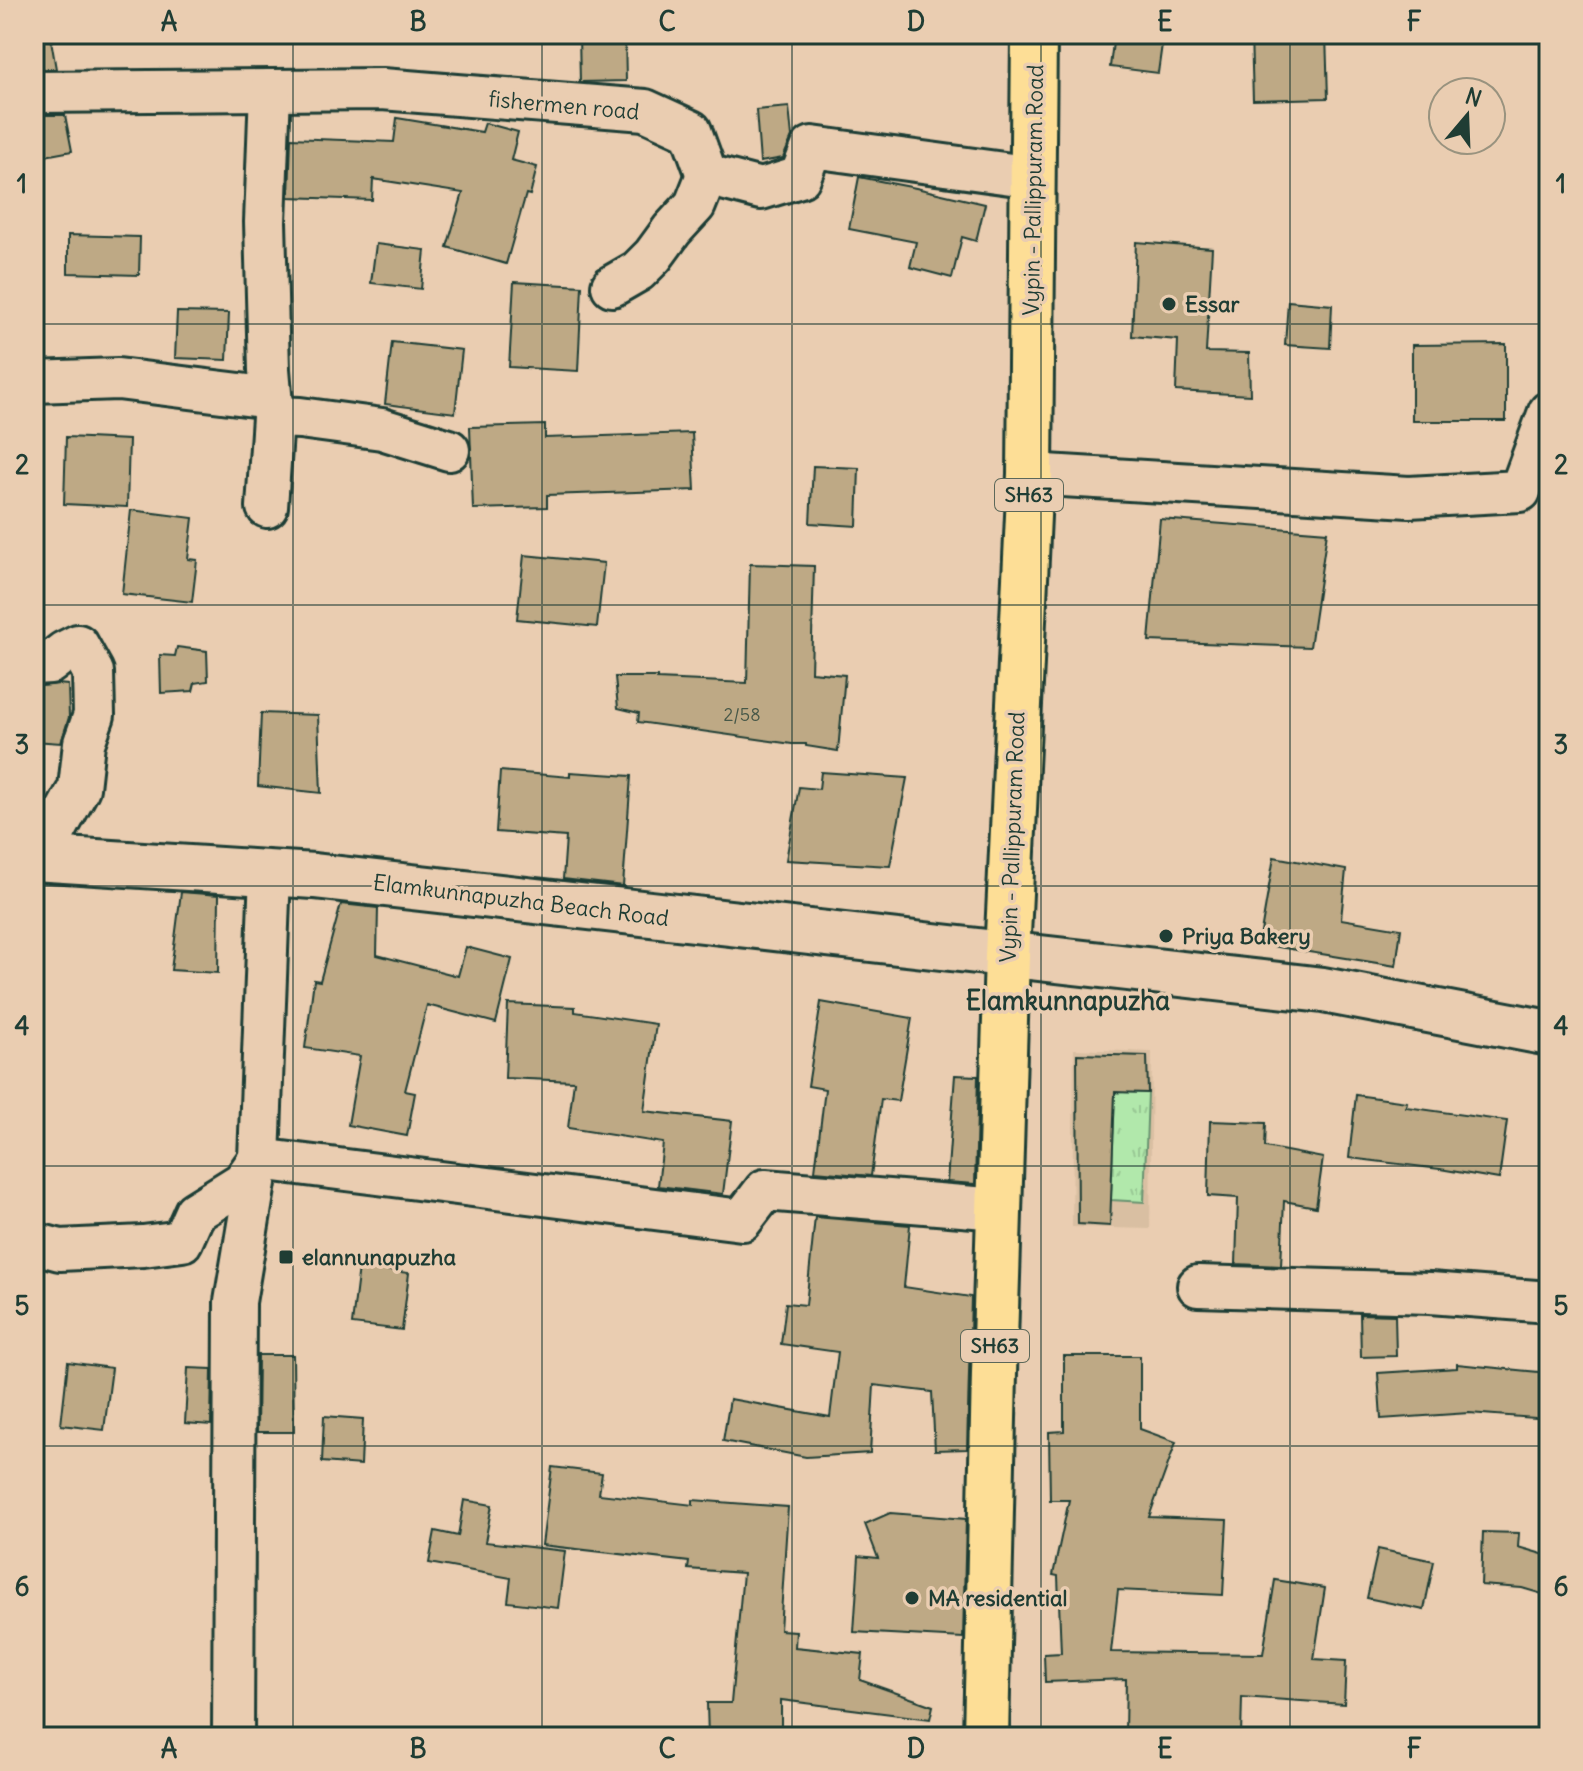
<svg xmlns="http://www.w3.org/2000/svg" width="1583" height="1771" viewBox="0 0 1583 1771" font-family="Delius,sans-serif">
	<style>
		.built { fill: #d9bfa2 }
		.park { fill: url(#park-tufts); stroke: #689270; stroke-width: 2 }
		.building { fill: #bea985; stroke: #1f3d34; stroke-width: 2 }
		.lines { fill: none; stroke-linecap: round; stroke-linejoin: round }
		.minor-casing { stroke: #1f3d34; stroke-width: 46 }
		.secondary-casing { stroke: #1f3d34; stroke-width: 50 }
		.primary-casing { stroke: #1f3d34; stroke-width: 50 }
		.minor { stroke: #eacdb1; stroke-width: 40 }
		.secondary { stroke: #eacdb1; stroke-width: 44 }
		.primary { stroke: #fdde96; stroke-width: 44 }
		.grid { fill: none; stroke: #1f3d34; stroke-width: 2; stroke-opacity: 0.55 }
		.poi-dot { fill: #1f3d34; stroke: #eacdb1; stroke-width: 3 }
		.labels { text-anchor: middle; stroke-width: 7; stroke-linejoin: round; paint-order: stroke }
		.number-label { font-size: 18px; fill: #475848 }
		.shield { fill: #eacdb1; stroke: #5c685a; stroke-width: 2 }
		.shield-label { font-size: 20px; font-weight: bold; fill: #1f3d34 }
		.street-label { font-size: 22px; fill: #1f3d34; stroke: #eacdb1 }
		.poi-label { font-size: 22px; font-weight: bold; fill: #1f3d34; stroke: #eacdb1; text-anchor: start }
		.quarter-label { font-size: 26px; font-weight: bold; fill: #1f3d34; stroke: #eacdb1 }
		.neatline { fill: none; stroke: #1f3d34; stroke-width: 3 }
		.grid-label { font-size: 26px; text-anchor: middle; font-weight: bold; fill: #1f3d34 }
	</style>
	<defs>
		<pattern id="park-tufts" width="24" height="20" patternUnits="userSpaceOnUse" patternTransform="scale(2)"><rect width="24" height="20" fill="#b1e8ab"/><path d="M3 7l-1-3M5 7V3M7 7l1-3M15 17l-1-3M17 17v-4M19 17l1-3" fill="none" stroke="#98c894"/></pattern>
	</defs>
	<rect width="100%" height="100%" fill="#eacdb1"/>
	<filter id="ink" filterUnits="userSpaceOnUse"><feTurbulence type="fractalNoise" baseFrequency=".0125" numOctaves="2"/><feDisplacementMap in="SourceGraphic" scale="16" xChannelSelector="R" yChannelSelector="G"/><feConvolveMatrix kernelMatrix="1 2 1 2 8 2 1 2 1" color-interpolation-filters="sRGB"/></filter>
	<g filter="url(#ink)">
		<polygon class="built" points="1074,1049 1152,1052 1150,1229 1072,1227"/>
		<polygon class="park" points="1115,1092 1148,1093 1144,1202 1111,1200"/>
		<g class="building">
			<polygon points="34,34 50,34 56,69 34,69"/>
			<polygon points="579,34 625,34 626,81 580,82"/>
			<polygon points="1114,34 1138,34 1163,37 1158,73 1110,67"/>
			<polygon points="1251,34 1326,34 1328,98 1253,100"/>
			<polygon points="789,107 792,137 783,158 760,162 756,110"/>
			<polygon points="34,115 65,115 72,151 34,158"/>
			<polygon points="397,118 482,132 485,123 518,132 511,160 537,167 530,195 526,194 506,264 447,247 463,193 373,179 372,200 289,197 291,138 394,142"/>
			<polygon points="859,177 916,188 985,204 976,241 962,237 952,278 910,267 916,242 849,229"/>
			<polygon points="68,235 140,237 139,275 68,273"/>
			<polygon points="1136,242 1212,248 1206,352 1249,353 1250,395 1176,391 1178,340 1132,336"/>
			<polygon points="376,244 425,250 421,289 371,283"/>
			<polygon points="514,282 582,286 578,371 509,367"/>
			<polygon points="1288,301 1332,305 1330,348 1285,345"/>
			<polygon points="177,312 229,313 227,360 175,358"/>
			<polygon points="392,342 462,350 455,413 385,404"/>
			<polygon points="1506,344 1506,421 1412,421 1412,345"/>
			<polygon points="545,425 545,438 692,433 695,490 547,495 547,507 473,509 470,427"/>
			<polygon points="66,437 129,440 127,507 64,504"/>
			<polygon points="813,466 859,468 857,526 810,523"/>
			<polygon points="131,510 193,518 188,559 197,560 192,602 122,594"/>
			<polygon points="1160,519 1327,532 1310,647 1149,641"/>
			<polygon points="524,555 604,563 597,627 517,619"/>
			<polygon points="750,564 814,566 811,672 845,675 838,751 806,746 806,744 792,744 638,722 639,713 618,708 615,677 657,677 657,679 747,683"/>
			<polygon points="177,647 207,651 208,681 195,683 193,691 161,693 160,655 175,656"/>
			<polygon points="57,684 68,685 69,717 61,743 34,741 34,687"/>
			<polygon points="261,713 318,715 321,793 258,786"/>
			<polygon points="500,771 570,777 570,772 631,776 623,886 563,879 566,837 496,832"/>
			<polygon points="821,772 907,778 890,866 786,860 799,787 819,789"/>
			<polygon points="1274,857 1346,870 1341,919 1401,929 1396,966 1259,944"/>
			<polygon points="181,892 219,895 218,973 171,970"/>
			<polygon points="341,904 378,908 377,955 458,976 466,947 512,959 496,1023 427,1005 405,1091 415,1093 407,1136 348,1125 360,1056 305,1048 314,980 320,981"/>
			<polygon points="821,1002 912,1018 898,1101 881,1099 871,1176 815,1171 825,1089 808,1086"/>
			<polygon points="508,1004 575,1007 575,1012 656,1024 644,1111 732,1121 723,1194 658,1186 663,1143 568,1128 574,1081 505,1078"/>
			<polygon points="1077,1054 1147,1056 1148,1093 1115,1092 1110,1226 1078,1224"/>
			<polygon points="955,1075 978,1076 975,1184 947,1182"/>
			<polygon points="1356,1095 1407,1102 1406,1107 1507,1121 1499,1179 1440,1169 1349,1158"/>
			<polygon points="1210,1121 1266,1123 1265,1147 1323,1158 1316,1207 1284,1201 1281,1266 1236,1264 1238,1198 1208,1196"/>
			<polygon points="815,1217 910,1225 904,1287 971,1297 967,1449 935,1450 932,1392 874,1385 870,1453 806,1457 723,1441 730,1399 830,1417 838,1352 781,1344 786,1303 806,1305"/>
			<polygon points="359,1267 409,1273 402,1330 352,1324"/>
			<polygon points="1360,1314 1395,1315 1396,1356 1361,1357"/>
			<polygon points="258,1355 293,1355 294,1432 257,1432"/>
			<polygon points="1064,1356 1140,1356 1140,1429 1176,1442 1149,1517 1227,1520 1223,1595 1118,1590 1111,1652 1263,1654 1275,1580 1325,1588 1314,1659 1346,1661 1344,1704 1242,1697 1241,1736 1125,1733 1126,1679 1045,1682 1044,1654 1061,1653 1058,1576 1053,1575 1069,1500 1050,1500 1049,1432 1064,1431"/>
			<polygon points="68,1362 112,1368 104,1430 61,1425"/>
			<polygon points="1457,1364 1549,1373 1549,1419 1469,1413 1381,1419 1378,1373 1457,1368"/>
			<polygon points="188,1368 212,1369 211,1425 185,1423"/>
			<polygon points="324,1416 363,1419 361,1465 322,1462"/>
			<polygon points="552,1467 602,1473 599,1494 693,1505 693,1500 788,1507 780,1630 796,1631 795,1647 863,1654 860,1680 933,1706 930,1719 781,1700 781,1737 708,1737 707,1703 731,1703 743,1573 688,1569 689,1562 542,1545"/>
			<polygon points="464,1500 492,1505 485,1542 565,1551 558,1608 508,1602 511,1578 429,1563 435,1531 458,1536"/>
			<polygon points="890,1513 966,1519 963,1638 854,1632 859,1556 878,1558 865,1524"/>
			<polygon points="1483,1532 1519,1533 1518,1547 1549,1556 1549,1596 1522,1588 1481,1585"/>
			<polygon points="1378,1549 1434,1561 1424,1610 1367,1598"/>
		</g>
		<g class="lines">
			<defs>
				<g id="minor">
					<polyline points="34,92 382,89 645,110 691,131 707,175 761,189 800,177 812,147 1033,177"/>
					<polyline points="612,286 638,271 653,256 672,230 695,205 707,175"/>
					<polyline points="34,382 118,379 271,398"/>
					<polyline points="273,417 300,418 382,429 449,450"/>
					<polyline points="1030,474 1409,497 1520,491 1549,412"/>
					<polyline points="267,507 273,417 269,370 265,222 270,90"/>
					<polyline points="34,664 50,663 64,652 78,645 93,672 94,715 84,743 79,788 57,828 44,859"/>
					<polyline points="34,1243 60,1250 143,1246 182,1241 195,1212 243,1182 259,1159 742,1220 765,1190 999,1209"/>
					<polyline points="1198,1286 1430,1293 1549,1302"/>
					<polyline points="233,1737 235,1302 259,1159 270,873"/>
				</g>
				<polyline id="secondary" points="34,858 314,876 1323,990 1549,1033"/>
				<polyline id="primary" points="986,1737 994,1373 1007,956 1030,474 1034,34"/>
			</defs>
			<use href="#minor" class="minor-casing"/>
			<use href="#secondary" class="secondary-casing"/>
			<use href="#primary" class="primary-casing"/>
			<use href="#minor" class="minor"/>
			<use href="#secondary" class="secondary"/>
			<use href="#primary" class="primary"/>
		</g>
	</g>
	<path class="grid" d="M293 34V1737M542 34V1737M792 34V1737M1041 34V1737M1290 34V1737M34 324H1549M34 605H1549M34 886H1549M34 1166H1549M34 1446H1549"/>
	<g class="poi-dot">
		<circle cx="1169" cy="304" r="8"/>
		<circle cx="1166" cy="936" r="8"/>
		<rect x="278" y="1249" width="16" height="16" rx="4"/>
		<circle cx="912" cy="1598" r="8"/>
	</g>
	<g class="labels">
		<g class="number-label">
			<text x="742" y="721">2/58</text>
		</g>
		<g class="shield">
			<rect x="995" y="479" width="68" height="32" rx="6"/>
			<rect x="961" y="1330" width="68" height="32" rx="6"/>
		</g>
		<g class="shield-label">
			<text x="1029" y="502">SH63</text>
			<text x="995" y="1353">SH63</text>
		</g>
		<g class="street-label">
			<text transform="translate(564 105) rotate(5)" y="8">fishermen road</text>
			<text transform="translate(1033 190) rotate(-89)" y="8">Vypin - Pallippuram Road</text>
			<text transform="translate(1012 837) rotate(-88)" y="8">Vypin - Pallippuram Road</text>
			<text transform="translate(521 900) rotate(7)" y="8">Elamkunnapuzha Beach Road</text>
		</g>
		<g class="poi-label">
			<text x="1185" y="312">Essar</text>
			<text x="1182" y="944">Priya Bakery</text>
			<text x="302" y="1265">elannunapuzha</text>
			<text x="928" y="1606">MA residential</text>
		</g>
		<g class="quarter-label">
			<text x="1068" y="1010">Elamkunnapuzha</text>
		</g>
	</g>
	<rect width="1583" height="1771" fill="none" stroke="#eacdb1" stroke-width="88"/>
	<g transform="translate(1467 116) rotate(19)"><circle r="38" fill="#eacdb1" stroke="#99937f" stroke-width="2"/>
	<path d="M0-6L14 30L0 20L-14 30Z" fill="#1f3d34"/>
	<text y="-12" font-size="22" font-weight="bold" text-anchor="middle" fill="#1f3d34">N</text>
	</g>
	<rect x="44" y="44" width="1495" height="1683" class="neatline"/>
	<g class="grid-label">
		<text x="169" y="31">A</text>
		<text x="418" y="31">B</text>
		<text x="667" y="31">C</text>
		<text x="916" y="31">D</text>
		<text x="1165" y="31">E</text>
		<text x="1414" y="31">F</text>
		<text x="22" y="193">1</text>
		<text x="1561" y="193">1</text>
		<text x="22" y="474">2</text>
		<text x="1561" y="474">2</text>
		<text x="22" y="754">3</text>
		<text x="1561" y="754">3</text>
		<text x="22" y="1035">4</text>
		<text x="1561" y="1035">4</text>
		<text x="22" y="1315">5</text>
		<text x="1561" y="1315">5</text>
		<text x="22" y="1596">6</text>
		<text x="1561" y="1596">6</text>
		<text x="169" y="1758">A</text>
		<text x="418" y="1758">B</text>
		<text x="667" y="1758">C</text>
		<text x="916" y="1758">D</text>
		<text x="1165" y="1758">E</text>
		<text x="1414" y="1758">F</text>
	</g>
</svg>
